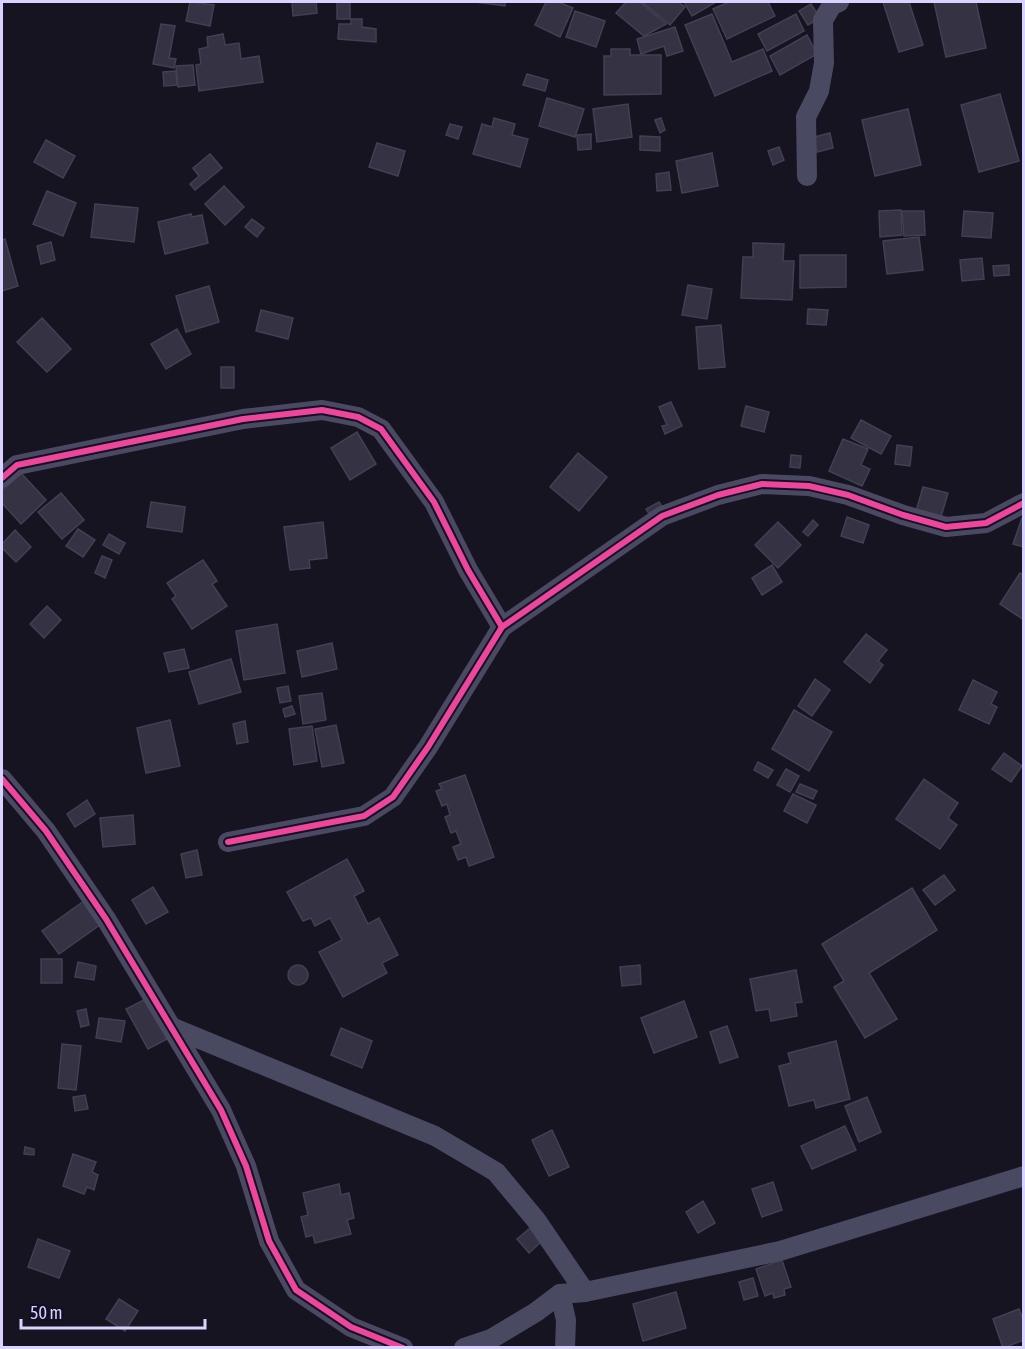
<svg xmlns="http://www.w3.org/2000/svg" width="1025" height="1349" viewBox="0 0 1025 1349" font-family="'Asap Condensed',sans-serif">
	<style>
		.building { fill: #343243; stroke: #433f54; stroke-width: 1.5 }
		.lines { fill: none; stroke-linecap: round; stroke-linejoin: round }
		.minor { stroke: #4a4962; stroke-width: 20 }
		.cycleway-casing { stroke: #130f26; stroke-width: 10 }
		.cycleway { stroke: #ed469a; stroke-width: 6 }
	</style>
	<rect width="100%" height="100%" fill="#161421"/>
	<g class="building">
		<polygon points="190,2 214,5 210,26 186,21"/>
		<polygon points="292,2 316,2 317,13 293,16"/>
		<rect x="337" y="2" width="13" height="17"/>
		<polygon points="475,2 505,2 505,6"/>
		<polygon points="546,2 558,2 573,8 560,37 535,25"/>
		<polygon points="626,2 640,2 666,24 644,36 616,13"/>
		<polygon points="642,2 678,2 685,7 670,25"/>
		<polygon points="684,2 716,2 692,16"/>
		<polygon points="729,2 768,2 775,16 727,39 713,9"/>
		<polygon points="883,2 909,2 923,45 899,52"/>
		<polygon points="934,2 976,2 986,48 946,57"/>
		<polygon points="811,4 820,18 808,25 799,11"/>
		<polygon points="575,11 605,21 596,47 566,37"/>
		<polygon points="712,14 732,62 763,49 772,71 715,96 685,25"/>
		<polygon points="796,14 804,31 767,51 758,34"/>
		<polygon points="351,19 362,19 362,27 376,29 376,42 338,39 339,24 351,24"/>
		<polygon points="161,24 175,26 169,58 176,59 174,68 153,64"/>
		<polygon points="675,27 683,51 667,56 664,46 641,54 637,39"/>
		<polygon points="223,34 225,45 239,43 241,59 259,56 263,82 199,91 196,65 201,64 199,49 208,47 207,37"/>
		<polygon points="807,35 817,54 780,75 770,56"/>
		<polygon points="611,49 630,49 630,55 661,55 661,94 604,95 604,56 611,56"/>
		<polygon points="193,65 195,85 178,87 176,66"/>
		<polygon points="176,71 177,85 164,86 163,72"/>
		<polygon points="527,74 548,80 545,91 523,85"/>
		<polygon points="1000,94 1019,161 979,172 961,105"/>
		<polygon points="547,98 584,109 575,137 539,126"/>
		<polygon points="628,104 632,137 597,142 593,109"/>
		<polygon points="908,109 921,165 875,176 862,120"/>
		<polygon points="494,118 515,124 512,135 528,139 520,167 473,154 482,124 492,127"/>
		<polygon points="661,118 665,130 660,133 655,120"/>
		<polygon points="450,124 462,127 458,139 446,135"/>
		<polygon points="830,133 833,148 817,152 814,137"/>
		<polygon points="591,134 591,149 578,150 577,135"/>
		<polygon points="640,136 660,137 660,151 640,150"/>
		<polygon points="46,140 75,156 63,178 34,162"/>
		<polygon points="377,143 405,151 398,176 369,167"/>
		<polygon points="779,147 784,160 773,165 768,151"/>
		<polygon points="712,153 718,186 682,193 676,161"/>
		<polygon points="210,154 222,168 195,190 190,184 199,176 193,168"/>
		<polygon points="669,172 671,190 657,191 656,174"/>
		<polygon points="224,186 244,207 225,225 205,204"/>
		<polygon points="47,191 76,203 63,236 33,224"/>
		<polygon points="95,204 138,208 134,242 91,237"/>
		<polygon points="901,210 902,235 880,237 879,211"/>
		<polygon points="902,211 924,211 925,235 904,236"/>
		<polygon points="964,211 993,213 991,238 962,236"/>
		<polygon points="191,214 192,217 202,215 208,243 165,254 158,222"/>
		<polygon points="252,219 264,228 257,237 245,227"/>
		<polygon points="919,237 923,270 887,274 883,241"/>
		<polygon points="5,239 18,286 2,291 2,240"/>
		<polygon points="51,242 55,260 41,264 37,246"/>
		<polygon points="753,243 784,244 783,261 794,261 792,300 741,298 743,257 753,257"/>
		<polygon points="800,255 846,255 846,287 800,288"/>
		<polygon points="982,258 984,279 962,281 960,260"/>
		<polygon points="1009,265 1009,275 994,276 993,266"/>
		<polygon points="688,285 712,289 707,319 682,315"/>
		<polygon points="209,286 219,322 186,332 176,296"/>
		<polygon points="808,309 828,310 826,325 807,324"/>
		<polygon points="261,310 293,318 288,339 256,331"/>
		<polygon points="42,318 71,349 47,372 17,342"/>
		<polygon points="721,325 725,367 699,369 696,327"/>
		<polygon points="177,329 191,354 166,369 151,344"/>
		<rect x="221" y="367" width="13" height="21"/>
		<polygon points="671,402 682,426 665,434 662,426 667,425 659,407"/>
		<polygon points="746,406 769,412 764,432 741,426"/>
		<polygon points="861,420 891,436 881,454 851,438"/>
		<polygon points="357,432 376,464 350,480 331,448"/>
		<polygon points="843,439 868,449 861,465 870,469 862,486 829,471"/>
		<polygon points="897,445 912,447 910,466 895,464"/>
		<polygon points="578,453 607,477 579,511 550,487"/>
		<polygon points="791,455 801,456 800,468 790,467"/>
		<polygon points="20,472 46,500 21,524 2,503 2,490"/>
		<polygon points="923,487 948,493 941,517 916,511"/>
		<polygon points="61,493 84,520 62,539 38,512"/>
		<polygon points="151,502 185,507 182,532 147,527"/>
		<polygon points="659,502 664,510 651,517 646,509"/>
		<polygon points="847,517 869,525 863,543 841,536"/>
		<polygon points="1022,518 1024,518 1024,547 1013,544"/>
		<polygon points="813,520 818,525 808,536 803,532"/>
		<polygon points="323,522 327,558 309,560 310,568 290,570 284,527"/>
		<polygon points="778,522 801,545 778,568 755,545"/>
		<polygon points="78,529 95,540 83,557 66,546"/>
		<polygon points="15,530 31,547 16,562 2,548 2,544"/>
		<polygon points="109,534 125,543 119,554 103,545"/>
		<polygon points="102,556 112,560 105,578 95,573"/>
		<polygon points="203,560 217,581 212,584 227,606 192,629 172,599 176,596 167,583"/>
		<polygon points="772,565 782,582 762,595 752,578"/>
		<polygon points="1020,573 1024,575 1024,620 1000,604"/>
		<polygon points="47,606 61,620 44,638 30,624"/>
		<polygon points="277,624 285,673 244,680 236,631"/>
		<polygon points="866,634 887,650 878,661 883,665 870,683 844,662"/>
		<polygon points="332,643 337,669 302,677 297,651"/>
		<polygon points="184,649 189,668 169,672 164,653"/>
		<polygon points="231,659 241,692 199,704 189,672"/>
		<polygon points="815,679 830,690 812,716 798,706"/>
		<polygon points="973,680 997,692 991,704 997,707 989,724 959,710"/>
		<polygon points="288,686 291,701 280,703 277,688"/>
		<polygon points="322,693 326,720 303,724 299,696"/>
		<polygon points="292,706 295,714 285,717 283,709"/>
		<polygon points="794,710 832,732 809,771 772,749"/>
		<polygon points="170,720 180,766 146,773 137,728"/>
		<polygon points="245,721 248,742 237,744 233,724"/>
		<polygon points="336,725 344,763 322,767 315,729"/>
		<polygon points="312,726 317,761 294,765 289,729"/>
		<polygon points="1004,753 1022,766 1011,782 992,769"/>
		<polygon points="758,762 773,770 768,778 754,770"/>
		<polygon points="786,769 799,776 790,792 777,785"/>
		<polygon points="465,775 494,857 469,866 466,857 458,860 453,847 461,844 456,831 451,833 445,817 450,815 447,804 442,806 436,791 442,789 439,784"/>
		<polygon points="924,779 958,803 948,818 957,825 940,849 896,819"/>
		<polygon points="800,784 817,791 813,799 796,792"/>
		<polygon points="793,794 816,805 807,823 784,811"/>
		<polygon points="87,800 95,814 75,827 67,814"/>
		<polygon points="133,815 135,844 103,847 100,818"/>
		<polygon points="197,850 202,875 186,878 181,854"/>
		<polygon points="347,859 364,891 354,896 368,924 379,918 398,955 382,963 387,973 343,997 319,952 342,940 330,918 315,926 311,918 303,921 287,892"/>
		<polygon points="944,875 955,890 935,905 923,890"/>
		<polygon points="153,887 168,912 146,924 132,900"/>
		<polygon points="912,888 937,930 869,973 897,1019 865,1038 834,987 844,981 822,944"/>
		<polygon points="84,901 101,924 59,954 42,931"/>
		<rect x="41" y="959" width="21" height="24"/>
		<polygon points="78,962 96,966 94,980 75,977"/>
		<polygon points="640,965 641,984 622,986 620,967"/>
		<circle cx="298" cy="975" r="10"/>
		<polygon points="796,970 802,1002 795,1003 797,1016 771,1021 769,1009 756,1011 750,979"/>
		<polygon points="146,999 173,1036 148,1049 126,1009"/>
		<polygon points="684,1001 697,1037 654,1053 641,1018"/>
		<polygon points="86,1009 89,1025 81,1027 77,1011"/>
		<polygon points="99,1018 125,1021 121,1042 96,1038"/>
		<polygon points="727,1026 738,1057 720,1063 710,1032"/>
		<polygon points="341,1028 372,1041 362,1068 331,1055"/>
		<polygon points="836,1041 850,1099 816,1108 814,1100 789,1106 779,1066 791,1063 788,1053"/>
		<polygon points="62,1044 81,1046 76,1090 58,1088"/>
		<polygon points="85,1095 88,1109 75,1111 73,1097"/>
		<polygon points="867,1097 881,1132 859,1142 845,1106"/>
		<polygon points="845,1126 856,1150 812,1169 801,1146"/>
		<polygon points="552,1130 569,1167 549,1176 532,1140"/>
		<polygon points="25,1147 34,1149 34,1155 24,1154"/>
		<polygon points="73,1154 96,1162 92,1172 98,1175 94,1190 87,1187 84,1194 63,1186"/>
		<polygon points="773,1182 782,1210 762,1217 752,1189"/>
		<polygon points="339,1184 341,1195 349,1193 354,1218 347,1220 351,1234 315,1243 313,1235 306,1237 301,1217 308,1215 303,1193"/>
		<polygon points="703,1201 715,1223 698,1233 686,1212"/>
		<polygon points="530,1228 542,1241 529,1253 517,1239"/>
		<polygon points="38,1239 70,1251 59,1278 28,1267"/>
		<polygon points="782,1260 791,1287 784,1289 785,1295 774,1298 773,1293 765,1296 756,1269"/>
		<polygon points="753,1278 758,1296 744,1300 739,1282"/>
		<polygon points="676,1292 686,1328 643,1341 633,1304"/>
		<polygon points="119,1299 138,1311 125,1331 106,1319"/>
		<polygon points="1019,1309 1024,1322 1024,1340 1003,1348 993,1319"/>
	</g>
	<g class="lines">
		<g class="minor">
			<polyline points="807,176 806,117 819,91 824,63 823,20 832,5 839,2"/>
			<polyline points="2,478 17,465 243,419 322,410 358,417 381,429 434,502 468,570 502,627"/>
			<polyline points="2,779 46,831 106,919 221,1110 246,1166 269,1241 296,1290 351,1327 403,1348"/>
			<polyline points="228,842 364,816 393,797 428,747 502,627 662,516 718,495 762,484 809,486 848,495 903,515 946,527 986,523 1024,503"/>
			<polyline points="171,1027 435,1136 496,1172 536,1220 585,1292"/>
			<polyline points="560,1294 566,1320 565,1348"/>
			<polyline points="464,1348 491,1339 536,1312 560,1294 585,1292 780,1251 1024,1176"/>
		</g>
		<defs>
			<g id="cycleway">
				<polyline points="2,478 17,465 243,419 322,410 358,417 381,429 434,502 468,570 502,627"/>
				<polyline points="2,779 46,831 106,919 221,1110 246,1166 269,1241 296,1290 351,1327 403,1348"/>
				<polyline points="228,842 364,816 393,797 428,747 502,627 662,516 718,495 762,484 809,486 848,495 903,515 946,527 986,523 1024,503"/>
			</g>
		</defs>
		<use href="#cycleway" class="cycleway-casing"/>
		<use href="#cycleway" class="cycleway"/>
	</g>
	<rect width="1025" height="1349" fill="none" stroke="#d9d4ff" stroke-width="6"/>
	<path d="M21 1319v9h184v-9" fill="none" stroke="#d9d4ff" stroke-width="3"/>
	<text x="30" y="1319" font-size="18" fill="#d9d4ff" stroke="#130f26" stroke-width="4.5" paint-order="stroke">50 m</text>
</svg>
